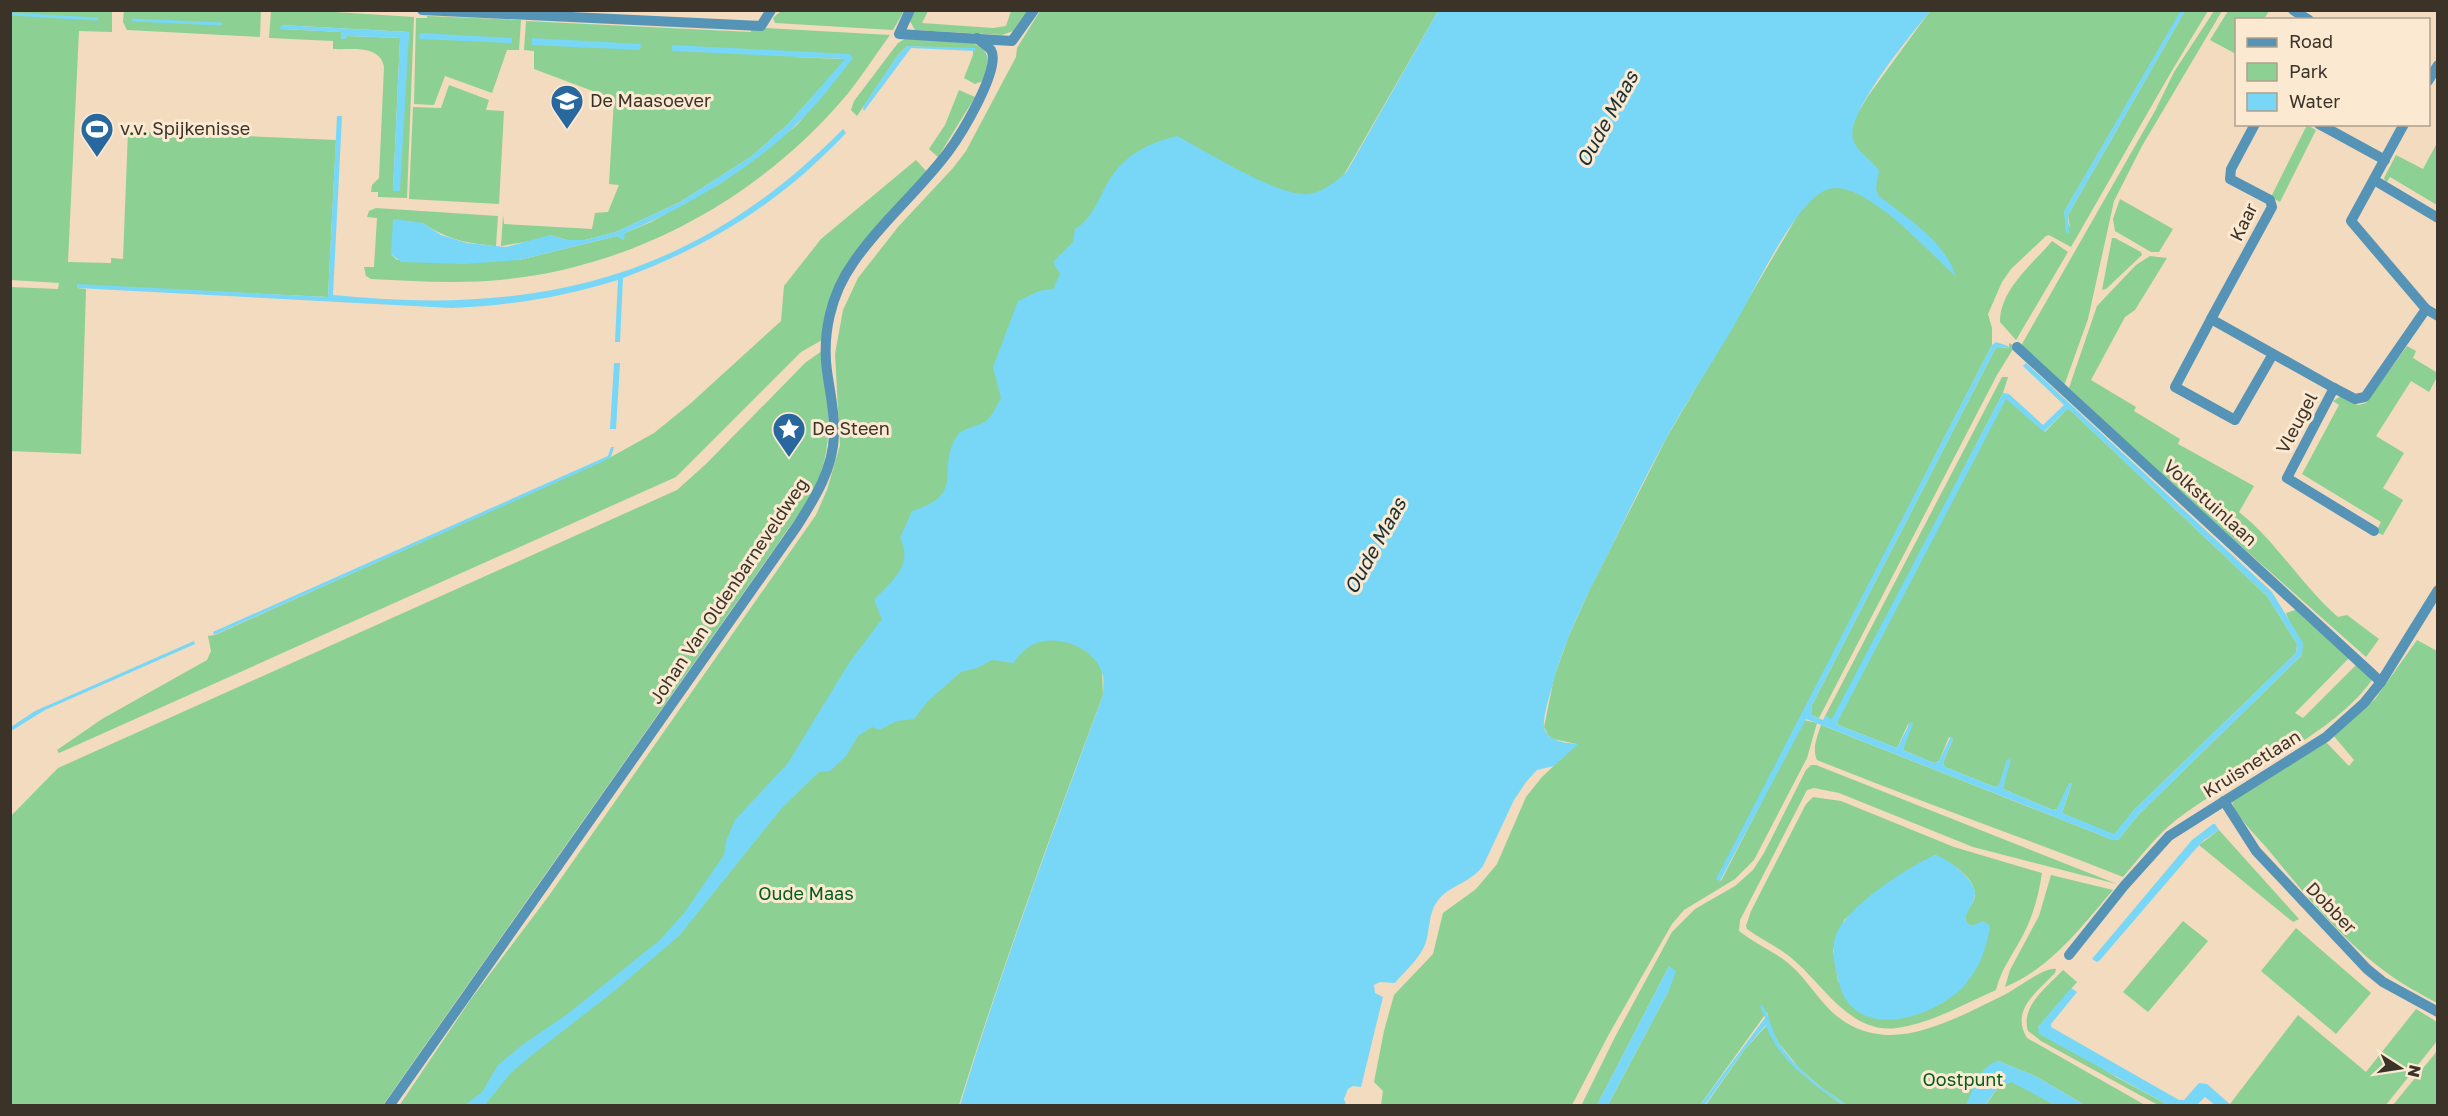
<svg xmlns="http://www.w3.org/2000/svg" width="2448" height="1116" viewBox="0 0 2448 1116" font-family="'Golos Text',sans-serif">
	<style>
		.green { fill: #8dd093; fill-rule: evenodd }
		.water { fill: #78d7f6; fill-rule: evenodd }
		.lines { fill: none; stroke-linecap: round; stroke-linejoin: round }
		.stream { stroke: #78d7f6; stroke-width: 3 }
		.minor { stroke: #5594b7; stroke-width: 10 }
		.labels { text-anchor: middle; stroke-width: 6; stroke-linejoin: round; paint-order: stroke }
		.poi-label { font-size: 18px; fill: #3c3328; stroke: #fbe9d2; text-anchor: start }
		.street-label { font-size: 18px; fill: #3c3328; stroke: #fbe9d2 }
		.park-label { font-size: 18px; fill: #035e1d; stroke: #fbe9d2 }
		.water-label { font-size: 20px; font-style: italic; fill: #1a3037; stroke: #fbe9d2 }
	</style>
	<rect width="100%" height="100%" fill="#f2dbbe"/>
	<g class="green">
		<polygon points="261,10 260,37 127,30 123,22 124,11"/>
		<polygon points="11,11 112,11 112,32 79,31 68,262 111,263 111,258 123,259 128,131 336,140 328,297 78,285 77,288 86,289 81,454 11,451 10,287 58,289 59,283 11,280"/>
		<path d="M271 11H319L414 17 407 198 378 197V192H371L372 185 379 178 384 67C380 44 351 50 333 49V41L269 38ZM281 25 409 32 393 191 400 38 347 36 345 39H341V32L281 29Z"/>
		<polygon points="781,11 904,11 893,30 775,23 773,18"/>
		<polygon points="915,11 928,11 922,23 993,28 1006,26 1011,11 1029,11 1013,31 1002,35 915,30 910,21"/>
		<path d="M1040 11H1438L1345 173 1102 672 1103 695C1052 831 1002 967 959 1105L399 1106 471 999 548 897 816 515 827 490 840 445 835 354 843 310 858 278 898 227 953 168 966 151 1016 57 1017 48Z"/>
		<path d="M1930 11H2181L2064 212 2070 228 2068 215 2185 11H2208C2160 88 2117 168 2071 247L2049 235 2046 236 2011 269 2002 282 1988 314 1992 328V345L1717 879 1721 881 1804 720 1817 723 1807 758 1754 860 1735 879 1684 910 1672 924 1609 1034 1572 1105H1381L1383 1091 1374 1082 1384 1031 1394 995 1433 954 1443 913 1476 889 1487 876 1497 864 1526 797 1542 777 1577 744 1553 739 1548 735 1544 727 1554 678 1568 638 1589 591 1667 437 1868 96Z"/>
		<polygon points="2214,11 2222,11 2142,146 2114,201 2088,319 2064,386 2023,349 2022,344 2155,111 2174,72"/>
		<polygon points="2228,11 2269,11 2264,19 2236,20 2236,54 2210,40"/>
		<polygon points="427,16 521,20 519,50 507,50 492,93 445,76 434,105 414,104 416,18 427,18"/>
		<path d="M526 21 751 32V30H763L766 28 890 35C875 55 861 78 845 97 758 199 632 268 499 280 457 284 414 281 371 279L366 276 364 267H374L377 218 367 217 369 211 376 208 498 216 496 246C466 243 448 240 423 223L391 254 397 260H519L617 236 621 238 625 233 651 222 721 183 758 156 797 125 852 58 788 57 846 59 789 123 752 156 680 202 616 232 585 240H567L550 235 543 239 501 246 503 215 504 224 592 229 595 213 608 212 619 185 609 184 614 99 534 69V51L524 50Z"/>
		<path d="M905 39 970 42C992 50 990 62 983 81L975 84 964 78 973 55V50H975L907 46 898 55 857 116 851 110 854 101 898 43Z"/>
		<polygon points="449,85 489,100 486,110 504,111 499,204 409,199 413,107 441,108"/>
		<polygon points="959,90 975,97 938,157 929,149 945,125"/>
		<polygon points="2307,125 2316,130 2280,202 2271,197"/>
		<polygon points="2437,143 2437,205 2390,177 2386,183 2384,178 2396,155 2423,169"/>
		<polygon points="916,160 927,172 859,248 822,340 801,352 676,477 59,753 57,750 102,719 207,660 211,651 208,636 215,635 611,457 654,433 691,403 781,321 784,286 821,239"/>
		<polygon points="2120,199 2173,229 2159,252 2151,252 2115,231 2113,219"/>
		<polygon points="2112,238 2115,238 2141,252 2142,255 2106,289 2102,290"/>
		<path d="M2052 241 2068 252 2016 340 2000 322C2000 289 2033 264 2052 241Z"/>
		<path d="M2150 256 2167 258 2135 310 2125 317 2091 380 2136 407 2134 411 2180 439 2178 444 2254 486 2239 512C2277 542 2301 585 2338 617L2347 615 2379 639 2366 657 2190 501 2069 388 2097 306 2136 265Z"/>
		<polygon points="2009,343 2013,345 2013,349 1997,375 1819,718 1811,715 1812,705 1995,349 1997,347 2009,348"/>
		<polygon points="2407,346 2416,351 2413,358 2436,372 2437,370 2437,377 2429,392 2411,381 2376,436 2404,453 2383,488 2403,500 2383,535 2376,532 2381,522 2302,474 2339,405 2333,401 2341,396 2358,405 2366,403"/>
		<path d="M822 351C828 395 835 441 817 483 808 505 790 525 777 545L383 1105 11 1106V816L58 768 677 490 706 464 806 362Z"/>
		<polygon points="2002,377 2008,377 2003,393 1852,683 1832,720 1825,716"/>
		<polygon points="2006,398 2045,432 2066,410 2070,410 2267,596 2297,644 2296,653 2134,810 2114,835 2062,813 2072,783 2069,784 2057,809 2053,810 2003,789 2007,760 1999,786 1995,787 1945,767 1943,763 1953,739 1949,737 1939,761 1934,763 1903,750 1909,722 1897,748 1838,725 1837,722"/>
		<path d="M2298 609 2350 657 2295 713 2303 718 2356 665 2374 677C2333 738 2235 774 2176 820 2156 836 2140 857 2123 877 2022 837 1918 801 1817 760 1812 749 1817 737 1821 725L2113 840H2118L2138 815 2302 655 2286 613Z"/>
		<path d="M2417 640 2437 651V1003C2421 994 2405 986 2390 975 2342 941 2303 892 2266 847 2254 833 2236 817 2231 799L2324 740 2349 766 2354 760 2333 735 2375 699Z"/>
		<path d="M1811 765H1816L2117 884 1973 847 1839 793 1814 788 1807 790 1740 920 1739 931C1754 943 1773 951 1788 963 1805 977 1816 996 1831 1011 1884 1061 1950 1021 2004 995 2016 989 2044 967 2056 969L2055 973C2037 992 2010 1010 2027 1038L2145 1105H2085L2035 1076 1998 1061 1981 1105H1847L1823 1089 1799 1068 1778 1042 1770 1026 1767 1012 1700 1105H1608L1669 990V966L1597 1105 1581 1106 1615 1037 1672 932 1695 909 1735 886 1753 870 1764 853 1806 770Z"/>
		<path d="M1813 797 1841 801 1954 847 2042 873C2039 893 2034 913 2025 931 2015 952 2001 968 1996 990 1964 1004 1932 1023 1897 1028 1852 1034 1826 989 1797 963 1783 949 1763 941 1747 929L1746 926 1751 911 1806 804ZM1935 855C1950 862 1981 880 1974 900 1970 909 1963 913 1966 922L1971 926 1985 922 1964 985 1942 1003 1927 1010 1902 1018H1878L1865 1014 1838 981 1833 950 1844 920 1876 892Z"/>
		<polygon points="2219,830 2299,919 2293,922 2199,845"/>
		<path d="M2051 875 2113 890C2081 927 2051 968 2005 987L2010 970 2039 916Z"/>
		<polygon points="2183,921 2208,941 2148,1012 2123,992"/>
		<polygon points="2296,928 2371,993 2336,1034 2261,971"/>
		<path d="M2063 970 2077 982 2038 1027 2116 1077 2168 1105H2158L2041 1041 2028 1031C2020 1006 2048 986 2063 970Z"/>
		<polygon points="2416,1009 2437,1022 2437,1041 2386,1105 2230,1104 2298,1015 2366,1072"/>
		<path d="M1767 1025C1774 1055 1818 1088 1843 1105L1705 1106 1745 1049Z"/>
		<polygon points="2437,1051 2437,1105 2393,1105"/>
		<polygon points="2011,1082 2014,1082 2055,1105 1985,1106 1999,1086"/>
	</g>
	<g class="water">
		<polygon points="2181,10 2185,11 2068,215 2069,234 2066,232 2064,212"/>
		<path d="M1438 11H1930C1912 34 1846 112 1853 139 1857 153 1872 159 1879 171L1876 188 1878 195C1906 218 1945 240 1956 277 1931 254 1864 179 1829 189 1796 198 1753 294 1735 324 1713 362 1688 399 1667 437 1646 475 1627 515 1608 554 1586 597 1564 640 1552 687 1549 698 1543 716 1544 727 1547 742 1567 743 1578 744L1554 766 1537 770 1526 782 1514 800 1483 866C1470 883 1451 885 1439 899 1427 913 1431 932 1424 947 1417 961 1404 972 1395 983L1380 982 1374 985 1375 993 1383 997 1361 1087 1353 1086 1348 1089 1344 1099 1346 1105H960C1002 967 1053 831 1103 695 1103 689 1104 681 1103 676 1097 648 1058 633 1034 644 1025 648 1019 656 1013 663L992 660 977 668 961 672 928 701 914 719 897 721 879 730 872 727 858 736 846 756 830 771 819 772 782 808 679 936 613 992 527 1059 510 1074 485 1105H465L482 1092 498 1065 522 1045 566 1015 660 940 684 913 724 855 726 841 735 820 788 763 849 663 882 619 874 600C892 581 914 565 900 538L912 511C968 494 935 470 957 436 964 426 982 427 989 418 994 413 997 405 1001 398L993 367 1018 301 1039 291 1053 289 1060 274 1053 262 1073 242 1075 229C1096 216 1100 192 1114 173 1130 152 1152 142 1177 136 1206 151 1280 198 1309 194 1323 192 1336 181 1346 173Z"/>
		<polygon points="281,25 409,32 400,191 393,191 400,38 347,36 345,39 341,39 341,32 280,29"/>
		<polygon points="420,33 512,38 512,43 419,39"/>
		<polygon points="532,38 641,44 640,50 532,45"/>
		<path d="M673 45 850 54 853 58C835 81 817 105 796 125 748 171 686 207 625 233L624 241 617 236 519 260 464 264 401 262 391 254 393 219 423 223 441 235 467 243 506 247 550 235 567 240H585L616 232 680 202 752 156 789 123 845 59 673 51 671 48Z"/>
		<polygon points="907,46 975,48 975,51 911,48 864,111 863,109 864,105 898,55"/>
		<path d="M337 116H342L333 295C538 316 695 279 843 129L846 133C781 202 712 245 623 278L620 342H615L618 280C563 297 509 306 451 308L77 288 78 284 328 297Z"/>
		<path d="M1996 342 2008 346 2009 348 1997 347 1995 349 1812 705 1811 715 1823 720 1825 716 1832 719 2003 393 2009 394 2043 425 2064 405 2023 366 2026 363 2272 592 2303 643 2302 655 2138 815 2118 840H2113L1806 719 1720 881 1716 879 1992 345ZM2006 399 2044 432 2066 410H2070L2267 596 2297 644 2296 653 2134 810 2114 834 2062 813 2072 783H2069L2057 809 2053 810 2003 789 2011 759 2007 760 1999 785 1995 787 1945 767 1943 763 1953 739 1951 736 1939 761 1934 763 1903 750 1913 724 1911 721 1897 748 1838 725 1837 723Z"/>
		<polygon points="614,363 620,363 616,429 610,429"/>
		<polygon points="611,447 614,447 611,457 602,462 214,635 213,632 608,456"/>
		<polygon points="194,641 195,644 45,710 11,731 11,727 35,711"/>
		<polygon points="2213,824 2215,824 2219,830 2204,840 2192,853 2100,960 2097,962 2092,959 2192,840"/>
		<path d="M1935 855C1948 858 1975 880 1975 893 1975 904 1966 910 1965 920L1971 926 1983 921 1988 924 1990 928C1986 950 1979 969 1964 986 1939 1012 1879 1037 1849 1004 1842 996 1839 984 1837 974 1834 963 1832 950 1835 938 1843 909 1907 867 1935 855Z"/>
		<polygon points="1669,966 1676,971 1669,990 1608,1105 1597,1105"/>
		<polygon points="2071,988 2077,992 2051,1024 2051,1027 2179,1100 2184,1100 2199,1083 2207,1084 2231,1105 2215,1105 2205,1097 2197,1105 2168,1105 2039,1034 2038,1027"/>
		<path d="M1762 1005C1770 1016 1771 1029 1777 1040 1794 1068 1820 1088 1847 1105H1843C1816 1087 1776 1058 1766 1025L1745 1049 1705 1105H1700L1765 1018 1760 1006Z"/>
		<path d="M1998 1061 2035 1076 2085 1105H2055L2011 1082 1999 1086 1985 1105H1966C1973 1090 1979 1066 1998 1061Z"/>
	</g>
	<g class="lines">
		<g class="stream">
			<polyline points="10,14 97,19"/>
			<polyline points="133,20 221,24"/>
		</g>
		<g class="minor">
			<polyline points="422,10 761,26 771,10"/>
			<polyline points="910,10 899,34 1012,41 1034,10"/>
			<polyline points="2293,10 2309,20"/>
			<polyline points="2428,81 2438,65"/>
			<polyline points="2319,124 2385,160"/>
			<polyline points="2404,124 2351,221 2426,309 2438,316"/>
			<polyline points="2374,180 2438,218"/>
			<polyline points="2211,319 2272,207 2270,200 2230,179 2231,169 2255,124"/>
			<polyline points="2017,347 2381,682"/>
			<polyline points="2273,354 2235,420 2175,387 2211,319 2334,388 2355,399 2365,397 2426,309"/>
			<polyline points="2334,388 2287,478 2374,531"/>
			<polyline points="2224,801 2256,851 2367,969 2383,982 2438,1012"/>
			<polyline points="2069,955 2124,886 2169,836 2326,737 2364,703 2381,682 2438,590"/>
			<path d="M389 1106 797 526C815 498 833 469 834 435 835 413 830 393 827 371 822 334 831 294 853 263 880 223 919 191 948 152 960 136 1002 68 991 50 988 46 981 42 977 38"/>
		</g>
	</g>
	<defs>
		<symbol id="school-pin" viewBox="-11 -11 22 30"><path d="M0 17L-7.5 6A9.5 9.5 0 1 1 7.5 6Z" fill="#28689e" stroke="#fbe9d2"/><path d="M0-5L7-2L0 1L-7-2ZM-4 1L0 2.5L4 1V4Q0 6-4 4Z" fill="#fff"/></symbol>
		<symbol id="stadium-pin" viewBox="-11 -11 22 30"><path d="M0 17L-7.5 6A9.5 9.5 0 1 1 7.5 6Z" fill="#28689e" stroke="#fbe9d2"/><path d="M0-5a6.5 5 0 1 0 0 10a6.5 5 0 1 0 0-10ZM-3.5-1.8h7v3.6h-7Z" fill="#fff"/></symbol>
		<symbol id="sight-pin" viewBox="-11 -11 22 30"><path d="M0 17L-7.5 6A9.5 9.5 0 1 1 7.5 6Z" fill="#28689e" stroke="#fbe9d2"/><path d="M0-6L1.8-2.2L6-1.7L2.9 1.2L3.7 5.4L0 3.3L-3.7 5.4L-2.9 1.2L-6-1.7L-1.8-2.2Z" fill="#fff"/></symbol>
	</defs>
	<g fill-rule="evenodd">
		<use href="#school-pin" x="548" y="82" width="38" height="52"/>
		<use href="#stadium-pin" x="78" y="110" width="38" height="52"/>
		<use href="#sight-pin" x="770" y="410" width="38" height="52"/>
	</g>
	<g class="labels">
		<g class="poi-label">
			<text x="590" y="107">De Maasoever</text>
			<text x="120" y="135">v.v. Spijkenisse</text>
			<text x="812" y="435">De Steen</text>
		</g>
		<g class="street-label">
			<text transform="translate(2244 222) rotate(-64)" y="6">Kaar</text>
			<text transform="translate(2297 423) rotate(-62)" y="6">Vleugel</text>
			<text transform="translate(2210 503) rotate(42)" y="6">Volkstuinlaan</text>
			<text transform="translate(729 591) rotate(-56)" y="6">Johan Van Oldenbarneveldweg</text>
			<text transform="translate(2252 764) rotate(-32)" y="6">Kruisnetlaan</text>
			<text transform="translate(2331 908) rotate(46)" y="6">Dobber</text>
		</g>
		<g class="park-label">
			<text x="806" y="900">Oude Maas</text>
			<text x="1963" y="1086">Oostpunt</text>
		</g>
		<g class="water-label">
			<text transform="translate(1607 119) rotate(-61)" y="7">Oude Maas</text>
			<text transform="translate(1375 546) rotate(-61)" y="7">Oude Maas</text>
		</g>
	</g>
	<rect width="2448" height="1116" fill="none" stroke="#3c3328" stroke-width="24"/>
	<rect x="2235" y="18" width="195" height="108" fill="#fbe9d2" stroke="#afa08e" stroke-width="1.5"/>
	<rect x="2247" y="38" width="30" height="9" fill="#5594b7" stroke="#afa08e" stroke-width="1.5"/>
	<text x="2289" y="48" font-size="18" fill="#3c3328">Road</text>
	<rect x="2247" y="63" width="30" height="18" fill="#8dd093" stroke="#afa08e" stroke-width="1.5"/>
	<text x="2289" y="78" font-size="18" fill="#3c3328">Park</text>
	<rect x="2247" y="93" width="30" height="18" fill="#78d7f6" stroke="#afa08e" stroke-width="1.5"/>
	<text x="2289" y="108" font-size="18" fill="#3c3328">Water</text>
	<g transform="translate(2400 1068) rotate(102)" stroke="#fbe9d2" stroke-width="4.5" paint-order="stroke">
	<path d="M0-4.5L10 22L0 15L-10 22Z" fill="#3c3328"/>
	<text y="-9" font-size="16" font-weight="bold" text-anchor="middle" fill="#3c3328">N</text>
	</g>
</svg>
